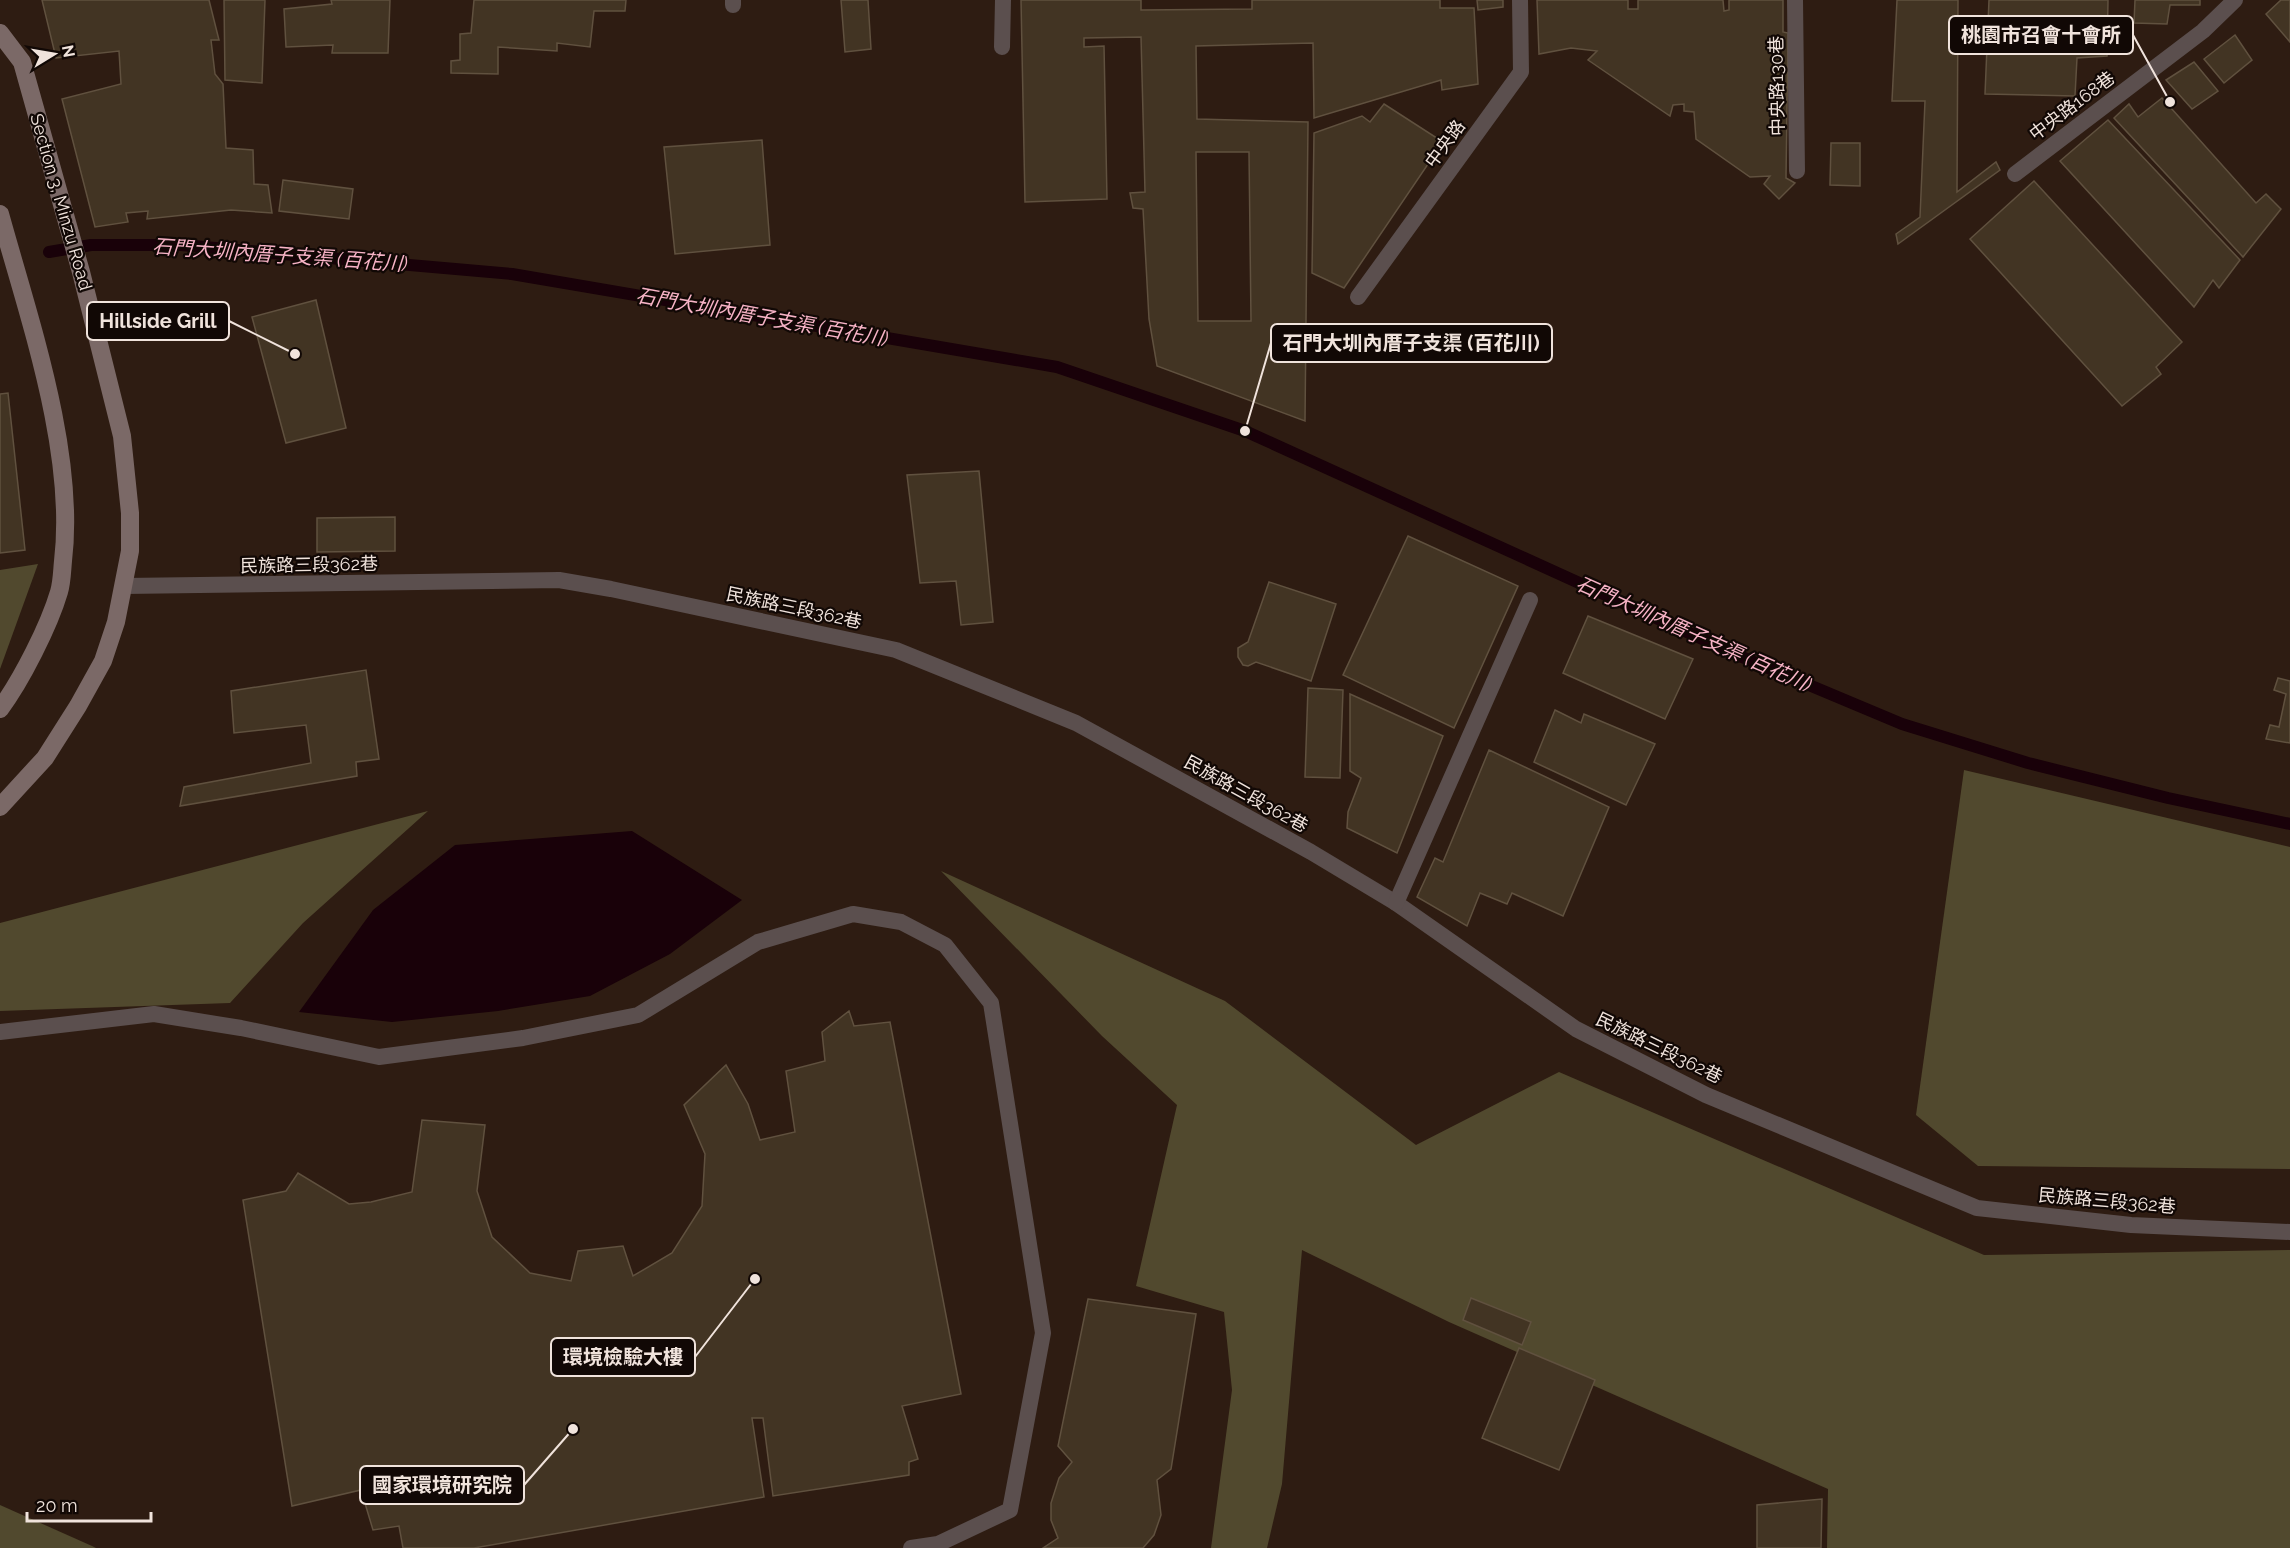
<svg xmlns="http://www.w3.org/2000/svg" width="2290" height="1548" viewBox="0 0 2290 1548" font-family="Raleway,'Noto Sans TC',sans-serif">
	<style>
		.green { fill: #51492e }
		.water { fill: #190109 }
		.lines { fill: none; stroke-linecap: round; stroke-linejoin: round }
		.stream { stroke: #190109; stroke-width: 12 }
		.building { fill: #423423; stroke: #60513f; stroke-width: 1.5; fill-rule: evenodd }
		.lane { stroke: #5b4f4e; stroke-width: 16 }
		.secondary { stroke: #7b6967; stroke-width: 18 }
		.labels { text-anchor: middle; stroke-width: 4.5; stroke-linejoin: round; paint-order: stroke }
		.street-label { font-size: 18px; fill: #f0e3dc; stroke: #110805 }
		.water-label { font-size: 20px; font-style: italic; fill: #f7b3c6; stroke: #110805 }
		.leader { fill: none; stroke: #f0e3dc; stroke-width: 2 }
		.callout-dot { fill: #f0e3dc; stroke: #110805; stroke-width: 2 }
		.callout { fill: #110805; stroke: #f0e3dc; stroke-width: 2 }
		.callout-label { font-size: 20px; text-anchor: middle; font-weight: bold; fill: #f0e3dc }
	</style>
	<rect width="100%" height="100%" fill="#2e1c12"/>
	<g class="green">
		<polygon points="38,564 0,669 0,570"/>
		<polygon points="1964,770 2290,847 2290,1169 1978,1166 1916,1115"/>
		<polygon points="428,811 303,923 230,1003 0,1011 0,923"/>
		<polygon points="941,871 1225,1001 1416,1145 1559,1072 1984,1255 2290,1250 2290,1548 1827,1548 1828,1489 1449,1322 1302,1250 1282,1484 1267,1548 1211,1548 1232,1390 1224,1312 1136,1286 1177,1105 1102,1036"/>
		<polygon points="0,1505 92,1546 96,1548 0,1548"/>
	</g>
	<polygon class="water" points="632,831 742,900 670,954 590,996 498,1011 392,1022 299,1012 373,910 455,845"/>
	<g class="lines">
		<polyline class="stream" points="49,252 91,245 181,245 512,274 1057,367 1245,431 1742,657 1902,724 2028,763 2168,798 2290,824"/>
	</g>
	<g class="building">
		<polygon points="42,0 209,0 219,40 211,40 215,74 223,84 226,148 253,150 254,184 268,185 272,213 231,210 147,219 148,211 126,213 128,222 95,227 62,99 121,84 119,51 56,58"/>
		<polygon points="224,0 265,0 262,83 225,80"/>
		<polygon points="331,0 390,0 388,53 332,53 333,45 286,47 284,9 332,4"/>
		<polygon points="474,0 626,0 625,11 594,11 590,47 557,43 557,51 498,47 498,74 451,73 451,61 460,60 460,34 471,33"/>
		<polygon points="841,0 868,0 871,49 845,52"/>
		<path d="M1021 0H1141V10L1252 9V0H1440V8H1474L1478 84 1442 90 1441 80 1314 118 1313 43 1196 46 1197 119 1308 122 1305 421 1157 366 1149 319 1143 209 1133 208 1130 193 1145 192 1141 37 1084 38V47L1104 46 1107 199 1025 202ZM1196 152H1249L1251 321H1198Z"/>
		<polygon points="1477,0 1503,0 1503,7 1478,10"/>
		<polygon points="1537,0 1628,0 1628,9 1638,9 1638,0 1723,0 1724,11 1729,10 1729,0 1783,0 1783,32 1788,33 1786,178 1795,183 1779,199 1764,184 1770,176 1750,177 1696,139 1694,112 1684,111 1684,104 1673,105 1670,116 1588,60 1597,51 1571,48 1539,54"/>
		<polygon points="1897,0 1958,0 1957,192 1996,162 2000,170 1898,244 1896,234 1920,217 1925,101 1892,101"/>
		<polygon points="1989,0 2108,0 2107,56 2077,58 2075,96 1985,94"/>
		<polygon points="2135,0 2200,0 2200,5 2170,5 2167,24 2134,23"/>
		<polygon points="2281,0 2290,0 2290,42 2266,14"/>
		<polygon points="2235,35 2252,60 2224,83 2204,59"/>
		<polygon points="2194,62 2218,91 2192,109 2166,80"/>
		<polygon points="2162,98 2256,203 2266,194 2281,209 2243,257 2114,118 2129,104 2138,117"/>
		<polygon points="1384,104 1443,142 1344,288 1312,273 1314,133 1362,116 1370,122"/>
		<polygon points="2108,120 2240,260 2219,288 2213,280 2194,307 2060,161"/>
		<polygon points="762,140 770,245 675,254 664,147"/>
		<polygon points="1831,143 1860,143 1860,186 1830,185"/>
		<polygon points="283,180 353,189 349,219 279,211"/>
		<polygon points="2034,181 2182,342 2156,367 2161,374 2122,406 1970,239"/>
		<polygon points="316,300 346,428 286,443 252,317"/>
		<polygon points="8,393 25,550 0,553 0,394"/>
		<polygon points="979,471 993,622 961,625 956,581 920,583 907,475"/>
		<polygon points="395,517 395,551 317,552 317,518"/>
		<polygon points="1408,536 1518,586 1454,728 1343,675"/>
		<polygon points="1269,582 1336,604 1311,681 1256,662 1248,666 1243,665 1238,657 1238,648 1248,642"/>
		<polygon points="1588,616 1693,659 1665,719 1563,673"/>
		<polygon points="366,670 379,759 356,762 357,776 180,806 184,787 311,763 306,725 234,733 231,691"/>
		<polygon points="2278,678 2290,681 2290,743 2266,739 2270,725 2279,727 2286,694 2274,690"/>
		<polygon points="1308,688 1343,690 1340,778 1305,777"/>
		<polygon points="1350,694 1443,736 1397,853 1347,828 1348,812 1361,778 1350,771"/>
		<polygon points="1555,710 1581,723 1584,714 1655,744 1626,805 1534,762"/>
		<polygon points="1489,750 1609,807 1563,916 1512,893 1507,904 1480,893 1467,926 1417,897 1435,858 1443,862"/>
		<polygon points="849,1011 854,1026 890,1022 961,1394 902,1406 918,1459 909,1462 909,1475 773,1496 763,1418 752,1418 764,1497 474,1548 403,1548 399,1526 373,1530 361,1490 292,1506 243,1200 286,1191 298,1173 349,1204 371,1202 412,1192 422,1120 485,1125 477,1191 492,1237 530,1273 571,1281 578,1251 623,1246 633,1276 672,1253 702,1206 705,1154 684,1105 726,1065 748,1104 760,1140 795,1132 786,1071 825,1061 822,1032"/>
		<polygon points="1471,1298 1531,1322 1522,1345 1463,1320"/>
		<polygon points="1088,1299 1196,1314 1171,1469 1157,1480 1161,1515 1154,1535 1143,1548 1043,1548 1058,1538 1051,1520 1051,1503 1059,1478 1072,1462 1058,1446"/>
		<polygon points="1519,1348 1595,1380 1559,1470 1482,1438"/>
		<polygon points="1822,1499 1821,1548 1757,1548 1757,1505"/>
	</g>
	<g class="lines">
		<g class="lane">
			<polyline points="1795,0 1797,171"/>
			<polyline points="733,5 733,0"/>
			<polyline points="1002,47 1003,0"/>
			<polyline points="2015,174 2203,31 2235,0"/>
			<polyline points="1358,297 1521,72 1520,0"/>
			<polyline points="124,586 559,580 611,589 896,650 1076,723 1311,852 1396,903 1576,1029 1706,1095 1977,1208 2131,1225 2290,1232"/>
			<polyline points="1396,903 1530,600"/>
			<polyline points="0,1032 154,1014 241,1028 379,1057 523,1038 638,1015 758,942 853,914 901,922 945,945 991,1003 1043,1333 1010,1510 938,1544 911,1548"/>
		</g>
		<g class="secondary">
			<polyline points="0,33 22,62 81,272 122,436 130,513 130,551 116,622 103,661 78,706 45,758 0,807"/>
			<path d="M0 214C29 319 76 452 63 561 62 571 62 582 59 592 49 626 21 681 0 709"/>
		</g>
	</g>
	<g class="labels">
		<g class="street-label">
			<text transform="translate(1777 86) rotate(-91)" y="6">中央路130巷</text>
			<text transform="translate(2072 106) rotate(-37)" y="6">中央路168巷</text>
			<text transform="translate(1445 144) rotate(-54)" y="6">中央路</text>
			<text transform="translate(61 202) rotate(74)" y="6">Section 3, Minzu Road</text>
			<text transform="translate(309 565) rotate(-1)" y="6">民族路三段362巷</text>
			<text transform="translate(794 608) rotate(12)" y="6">民族路三段362巷</text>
			<text transform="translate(1246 794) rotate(29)" y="6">民族路三段362巷</text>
			<text transform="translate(1659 1048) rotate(26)" y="6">民族路三段362巷</text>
			<text transform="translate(2107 1201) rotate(5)" y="6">民族路三段362巷</text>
		</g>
		<g class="water-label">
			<text transform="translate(280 255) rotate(4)" y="7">石門大圳內厝子支渠 (百花川)</text>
			<text transform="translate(762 317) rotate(10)" y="7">石門大圳內厝子支渠 (百花川)</text>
			<text transform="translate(1694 634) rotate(24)" y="7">石門大圳內厝子支渠 (百花川)</text>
		</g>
	</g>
	<path class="leader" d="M2170 102L2133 35M295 354L229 321M1245 431L1271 343M755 1279L695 1357M573 1429L524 1485"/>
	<g class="callout-dot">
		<circle cx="2170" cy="102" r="6"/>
		<circle cx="295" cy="354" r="6"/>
		<circle cx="1245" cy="431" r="6"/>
		<circle cx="755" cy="1279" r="6"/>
		<circle cx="573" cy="1429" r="6"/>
	</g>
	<g class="callout">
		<rect x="1949" y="16" width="184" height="38" rx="6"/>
		<rect x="87" y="302" width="142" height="38" rx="6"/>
		<rect x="1271" y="324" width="281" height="38" rx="6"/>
		<rect x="551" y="1338" width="144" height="38" rx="6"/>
		<rect x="360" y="1466" width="164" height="38" rx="6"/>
	</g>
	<g class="callout-label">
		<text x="2041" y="42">桃園市召會十會所</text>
		<text x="158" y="328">Hillside Grill</text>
		<text x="1411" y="350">石門大圳內厝子支渠 (百花川)</text>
		<text x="623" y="1364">環境檢驗大樓</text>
		<text x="442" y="1492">國家環境研究院</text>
	</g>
	<g transform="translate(54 54) rotate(79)" stroke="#110805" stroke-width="4.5" paint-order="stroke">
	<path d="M0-4.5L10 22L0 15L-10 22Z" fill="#f0e3dc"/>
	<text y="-9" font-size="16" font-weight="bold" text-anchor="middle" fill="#f0e3dc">N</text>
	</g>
	<path d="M27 1512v9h124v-9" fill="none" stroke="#f0e3dc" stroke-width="3"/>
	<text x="36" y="1512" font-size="18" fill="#f0e3dc" stroke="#110805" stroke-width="4.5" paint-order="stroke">20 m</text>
</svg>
